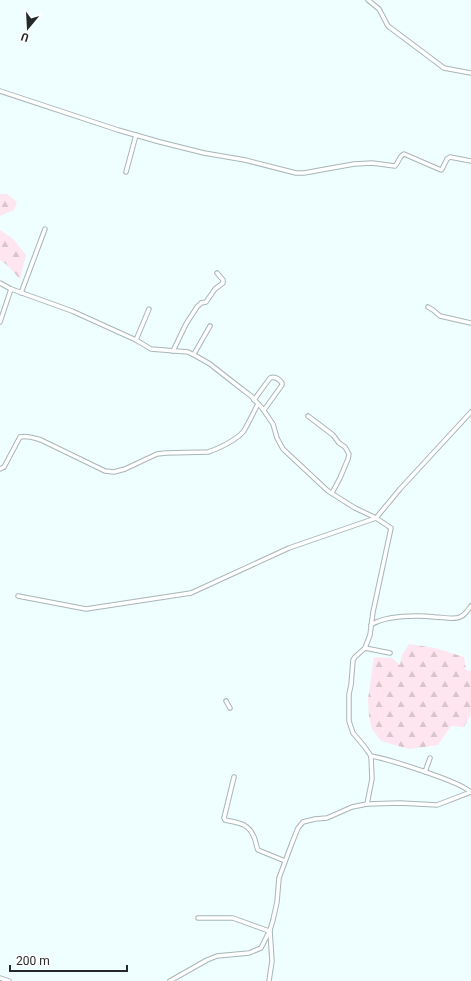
<svg xmlns="http://www.w3.org/2000/svg" width="471" height="981" viewBox="0 0 471 981" font-family="Roboto,sans-serif">
	<style>
		.forest { fill: url(#forest-firs) }
		.lines { fill: none; stroke-linecap: round; stroke-linejoin: round }
		.minor-casing { stroke: #a8b5b7; stroke-width: 5.5 }
		.minor { stroke: #fff; stroke-width: 3.5 }
	</style>
	<defs>
		<pattern id="forest-firs" width="22" height="20" patternUnits="userSpaceOnUse"><rect width="22" height="20" fill="#fee5ef"/><path d="M5 1l3.5 6h-7zM16 11l3.5 6h-7z" fill="#dac5cd"/></pattern>
	</defs>
	<rect width="100%" height="100%" fill="#effeff"/>
	<g class="forest">
		<polygon points="0,194 7,194 17,202 14,210 0,216"/>
		<polygon points="0,230 13,239 26,255 20,279 7,265 0,260"/>
		<polygon points="409,644 435,648 464,657 466,670 471,671 471,714 464,727 451,726 438,745 409,749 381,741 372,729 369,716 368,699 374,657 392,658 400,665 402,655"/>
	</g>
	<g class="lines">
		<defs>
			<g id="minor">
				<polyline points="368,0 379,9 388,26 444,68 471,73"/>
				<path d="M0 91 118 130 160 142 204 153 245 160 296 173H304L354 164 372 163 395 166C399 162 399 156 404 154L441 170 442 169 447 159 450 157 471 161"/>
				<polyline points="126,172 136,135"/>
				<polyline points="0,283 11,289 72,311 136,340 151,349 188,352 196,356 210,364 229,379 251,396 262,408 273,424 277,438 283,449 328,491 355,508 376,518 391,528 373,612 370,635 365,648 355,657 353,660 351,685 349,694 349,721 353,733 364,746 371,756 372,779 367,804"/>
				<polyline points="21,293 45,229"/>
				<polyline points="428,307 433,310 440,316 471,323"/>
				<polyline points="0,322 11,289"/>
				<polyline points="136,340 149,309"/>
				<polyline points="173,351 186,324 197,307 201,303 206,302 215,289 223,283 223,280 217,273"/>
				<polyline points="194,354 210,326"/>
				<path d="M254 400 270 378C275 376 279 379 282 383V385L264 410"/>
				<polyline points="308,416 333,435 339,443 345,447 349,454 348,459 340,478 332,493"/>
				<path d="M0 469 4 467 20 437C27 435 34 438 41 440L105 471 114 472 125 469 157 454 166 453 208 452C218 449 236 440 243 432 249 423 253 413 258 404"/>
				<polyline points="18,596 86,609 191,593 289,548 376,518 400,489 471,412"/>
				<path d="M371 625C385 615 419 615 435 617 442 617 454 620 460 617 465 615 468 610 471 606"/>
				<polyline points="365,648 390,653"/>
				<polyline points="226,701 230,708"/>
				<path d="M371 756C388 759 462 782 470 792"/>
				<polyline points="425,772 430,758"/>
				<path d="M234 777 224 818 225 820C239 823 248 823 254 837 256 841 256 846 258 850L285 861"/>
				<polyline points="198,918 233,918 269,931"/>
				<polyline points="0,978 9,981"/>
				<polyline points="170,981 207,960 217,956 249,953 261,948 270,930 273,920 277,902 279,878 292,843 298,828 303,822 315,819 327,818 352,807 367,804 400,803 437,805 471,792"/>
				<polyline points="269,981 272,961 270,931"/>
			</g>
		</defs>
		<use href="#minor" class="minor-casing"/>
		<use href="#minor" class="minor"/>
	</g>
	<g transform="translate(28 28) rotate(198)" stroke="#ffffff" stroke-width="3" paint-order="stroke">
	<path d="M0-3L7 15L0 10L-7 15Z" fill="#242a2a"/>
	<text y="-6" font-size="11" font-weight="bold" text-anchor="middle" fill="#242a2a">U</text>
	</g>
	<path d="M10 965v6h117v-6" fill="none" stroke="#242a2a" stroke-width="2"/>
	<text x="16" y="965" font-size="12" fill="#242a2a" stroke="#ffffff" stroke-width="3" paint-order="stroke">200 m</text>
</svg>
